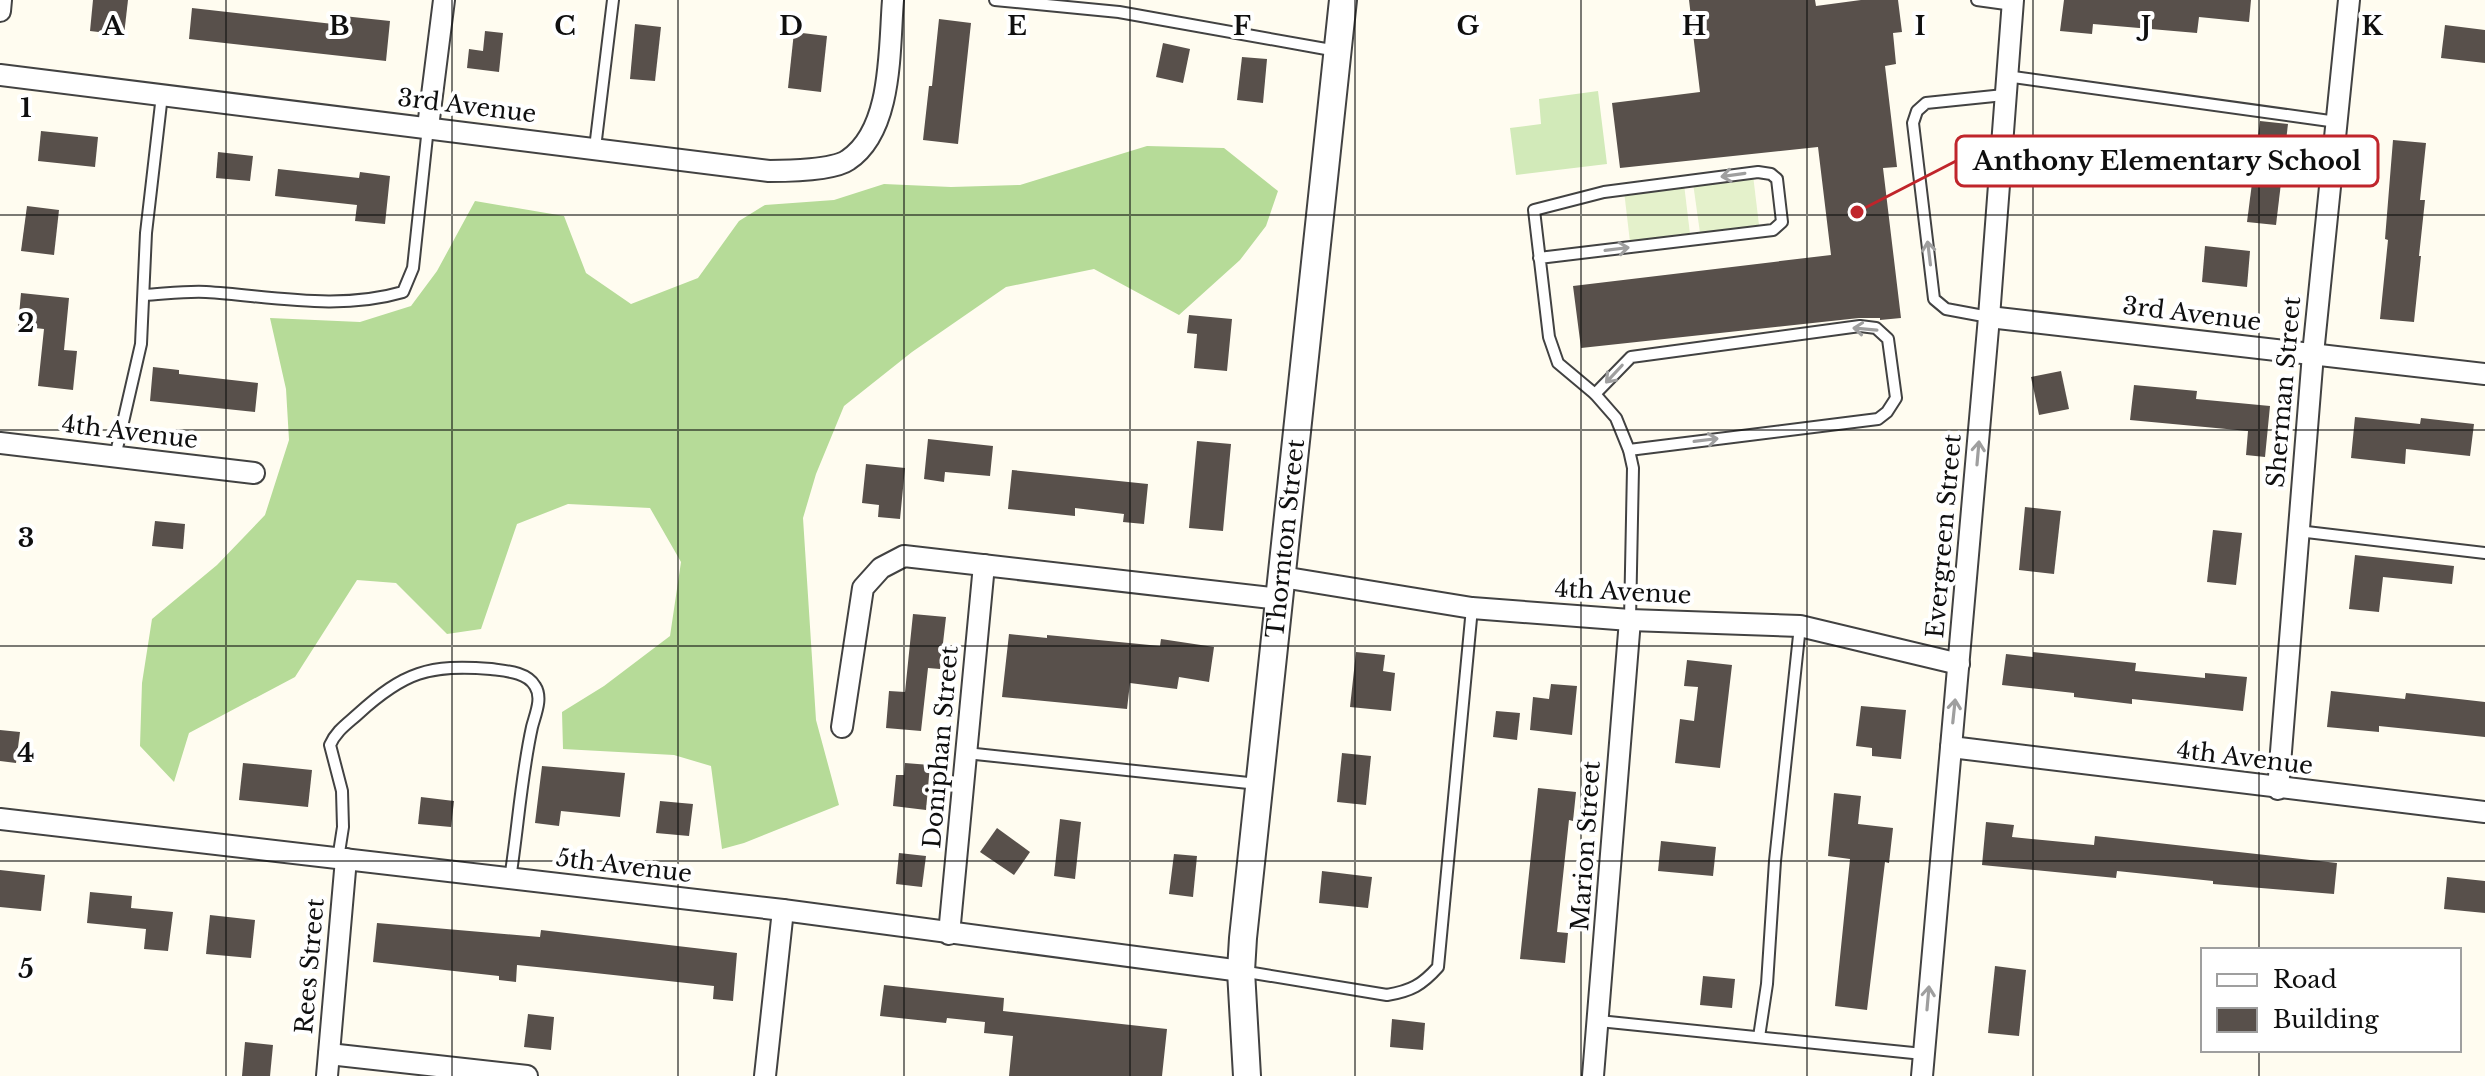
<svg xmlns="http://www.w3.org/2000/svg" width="2485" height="1076" viewBox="0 0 2485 1076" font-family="'Libre Baskerville',serif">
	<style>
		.green { fill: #d2eab9 }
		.forest { fill: #b6db98 }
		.pitch { fill: #e4f1cb }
		.building { fill: #58504b }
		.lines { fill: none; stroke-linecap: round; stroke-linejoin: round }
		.service-casing { stroke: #424242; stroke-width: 14 }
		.minor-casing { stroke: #424242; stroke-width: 24 }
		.tertiary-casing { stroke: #424242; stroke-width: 30 }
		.service { stroke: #fff; stroke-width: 10 }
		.minor { stroke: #fff; stroke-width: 20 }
		.tertiary { stroke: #fff; stroke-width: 26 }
		.oneway { stroke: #9f9f9f }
		.grid { fill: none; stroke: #0f0f0f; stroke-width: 2; stroke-opacity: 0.55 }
		.labels { text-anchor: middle; stroke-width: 8; stroke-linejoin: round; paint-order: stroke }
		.street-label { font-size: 24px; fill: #0f0f0f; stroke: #fff }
		.grid-label { font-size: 26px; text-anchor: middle; font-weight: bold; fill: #0f0f0f; stroke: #fff; stroke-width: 8; stroke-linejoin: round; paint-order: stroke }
		.leader { fill: none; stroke: #c0252b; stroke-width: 3 }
		.callout-dot { fill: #c0252b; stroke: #fff; stroke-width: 3 }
		.callout { fill: #fff; stroke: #c0252b; stroke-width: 3 }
		.callout-label { font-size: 26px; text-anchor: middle; font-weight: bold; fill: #0f0f0f }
	</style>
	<rect width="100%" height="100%" fill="#fffcf0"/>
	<polygon class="green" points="1598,91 1607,164 1516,175 1510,128 1541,124 1539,99"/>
	<polygon class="forest" points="1147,146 1224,148 1278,191 1266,226 1240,260 1179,315 1094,269 1006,287 912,352 844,406 816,474 803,518 816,720 839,805 744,843 722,849 711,766 674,755 563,749 562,712 604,686 670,636 681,562 650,508 568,504 517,524 481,629 447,634 396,583 357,580 295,677 189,733 174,782 140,746 142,683 152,619 217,565 265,515 289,440 286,389 270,318 360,322 411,306 437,271 475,201 564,216 586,273 631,304 698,278 739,221 765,205 834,200 884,184 951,187 1020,185"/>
	<g class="pitch">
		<polygon points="1753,175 1759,225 1700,233 1693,183"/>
		<polygon points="1684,184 1690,234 1630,242 1624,191"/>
	</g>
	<g class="building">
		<polygon points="93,0 128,0 124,35 90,31"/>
		<polygon points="1689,0 1815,0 1816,6 1861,0 1898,0 1902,32 1893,33 1896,64 1885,66 1897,167 1883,168 1901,318 1880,320 1880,318 1859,318 1581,348 1573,286 1831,255 1818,147 1620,168 1612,103 1700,92"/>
		<polygon points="2064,0 2251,0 2249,22 2199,17 2197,33 2093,24 2092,34 2060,31"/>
		<polygon points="192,8 333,24 334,15 390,21 386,61 189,39"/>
		<polygon points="939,19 971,23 958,144 923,140 929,86 932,86"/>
		<polygon points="635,24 661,27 655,81 630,79"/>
		<polygon points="2445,25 2485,30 2485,63 2441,58"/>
		<polygon points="485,31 503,33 499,72 467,68 469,49 483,51"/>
		<polygon points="794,32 827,36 821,92 788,88"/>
		<polygon points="1163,43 1190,49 1183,83 1156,77"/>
		<polygon points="1242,57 1267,59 1263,103 1237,100"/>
		<polygon points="2260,121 2288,124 2276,225 2247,222"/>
		<polygon points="41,131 98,137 95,167 38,161"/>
		<polygon points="2393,140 2426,143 2420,200 2425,200 2419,256 2421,256 2414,322 2380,319 2388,240 2385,239"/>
		<polygon points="218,152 253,156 250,181 216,178"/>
		<polygon points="278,169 359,178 360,172 390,176 385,224 355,221 357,205 275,196"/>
		<polygon points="27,206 59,210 54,255 21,251"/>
		<polygon points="2205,246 2250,251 2247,287 2202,282"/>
		<polygon points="21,293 69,298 64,350 77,351 73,390 38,386 44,329 18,326"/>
		<polygon points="1189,315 1232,319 1227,371 1194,368 1197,334 1187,333"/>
		<polygon points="153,367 179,370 179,374 258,383 255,412 150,401"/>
		<polygon points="2061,371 2069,409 2039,415 2031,377"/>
		<polygon points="2134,385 2197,391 2196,399 2270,406 2265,457 2246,455 2248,431 2130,420"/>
		<polygon points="2355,417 2420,424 2421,418 2474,424 2470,456 2406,449 2405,464 2351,458"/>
		<polygon points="928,439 993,446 990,476 945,472 944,482 924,479"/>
		<polygon points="1197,441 1231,444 1223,531 1189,528"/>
		<polygon points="866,464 905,468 900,519 878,517 879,505 862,503"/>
		<polygon points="1012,470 1148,484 1144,524 1123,522 1124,514 1075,508 1075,516 1008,509"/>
		<polygon points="2025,507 2061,511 2054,574 2019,570"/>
		<polygon points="155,521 185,524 183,549 152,546"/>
		<polygon points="2213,530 2242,533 2236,585 2207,582"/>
		<polygon points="2355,555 2454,566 2452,584 2383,577 2379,612 2349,609"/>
		<polygon points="913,614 946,617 940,669 928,668 921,731 886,728 889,691 905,692"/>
		<polygon points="1009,634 1047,638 1047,635 1160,646 1161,639 1214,647 1209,682 1179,677 1177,689 1130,683 1127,709 1002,697"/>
		<polygon points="1356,652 1385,655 1383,671 1395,673 1391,711 1350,707"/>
		<polygon points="2033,652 2136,663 2135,671 2205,678 2205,673 2247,677 2243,711 2132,699 2132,704 2074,697 2074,693 2002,685 2006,654 2033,657"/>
		<polygon points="1687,660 1732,665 1720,768 1675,763 1680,719 1694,721 1698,687 1684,686"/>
		<polygon points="1551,684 1577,686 1572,735 1530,730 1533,697 1549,699"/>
		<polygon points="2331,691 2405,699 2406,693 2485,702 2485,737 2379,726 2379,732 2327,727"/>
		<polygon points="1861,706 1906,710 1901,759 1872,756 1872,748 1856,746"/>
		<polygon points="1496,711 1520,713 1517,740 1493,737"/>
		<polygon points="0,730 20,732 16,763 0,761"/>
		<polygon points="1342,753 1371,756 1366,805 1337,802"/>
		<polygon points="243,763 312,770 308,807 239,800"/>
		<polygon points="905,763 930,765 926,810 893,806 896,775 904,775"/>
		<polygon points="542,766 625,773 620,817 561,811 559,826 535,823"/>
		<polygon points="1538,788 1576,792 1573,821 1569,820 1557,932 1568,933 1565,963 1520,959"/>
		<polygon points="1834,793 1861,796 1858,824 1893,828 1889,863 1885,862 1867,1010 1835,1006 1850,859 1828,856"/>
		<polygon points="421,797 454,801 451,827 418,824"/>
		<polygon points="660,801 693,804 689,836 656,833"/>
		<polygon points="1060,819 1081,822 1075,879 1054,876"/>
		<polygon points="1986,822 2014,825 2012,837 2094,845 2095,836 2337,863 2334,894 2213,884 2213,881 2117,871 2116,878 1982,865"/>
		<polygon points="997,828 1030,852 1014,875 980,852"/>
		<polygon points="1661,841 1716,847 1713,876 1658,871"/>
		<polygon points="899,853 926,856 922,887 896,884"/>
		<polygon points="1174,854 1197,856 1193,897 1169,894"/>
		<polygon points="0,870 45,875 41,911 0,907"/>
		<polygon points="1322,871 1372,877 1368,908 1319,903"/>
		<polygon points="2447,877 2485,881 2485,913 2444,909"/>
		<polygon points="90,892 132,896 131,908 173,912 168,951 144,949 146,929 87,923"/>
		<polygon points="210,915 255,920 251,958 206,954"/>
		<polygon points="377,923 540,937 541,930 737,953 733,1001 713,999 714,986 586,972 517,965 516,982 499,980 499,976 373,962"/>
		<polygon points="1995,966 2026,970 2019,1036 1988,1033"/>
		<polygon points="1703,976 1735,979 1732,1008 1700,1005"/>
		<polygon points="884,985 1004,998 1003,1011 1167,1029 1162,1076 1009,1076 1013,1036 984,1033 985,1022 947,1018 946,1023 880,1016"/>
		<polygon points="528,1014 554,1017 551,1050 524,1047"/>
		<polygon points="1392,1019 1425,1023 1423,1050 1390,1047"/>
		<polygon points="245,1042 273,1045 270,1076 242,1076"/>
	</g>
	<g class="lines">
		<defs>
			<g id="service">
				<polyline points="995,0 1119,12 1337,51"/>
				<polyline points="1977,0 2013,5"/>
				<polyline points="2006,76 2337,122"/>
				<polyline points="595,148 613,0"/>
				<polyline points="1539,258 1773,230 1782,222 1777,179 1771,174 1758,172 1604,192 1534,210 1549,337 1558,363 1595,394 1616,418 1629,450 1633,468 1630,620"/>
				<path d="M144 295C164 294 185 291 206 292 271 296 338 311 403 292L413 268 428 127"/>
				<polyline points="1989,317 1946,309 1934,299 1913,123 1917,111 1926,103 2004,95"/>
				<polyline points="1595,394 1631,357 1860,326 1876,328 1888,339 1896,398 1887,412 1878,419 1629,450"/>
				<polyline points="115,457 141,344 146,233 162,95"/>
				<polyline points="2298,531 2485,553"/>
				<polyline points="966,753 1258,784"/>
				<path d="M338 859 343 827 342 791 330 745C336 731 347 724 358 714 404 672 429 664 491 669 506 671 527 672 535 686 543 698 535 715 532 727 521 777 518 828 510 879"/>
				<path d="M1241 971 1387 995C1411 991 1422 985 1438 967L1472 608"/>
				<polyline points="1599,1021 1923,1054"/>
				<polyline points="1759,1037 1767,984 1775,861 1800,626"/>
			</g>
			<g id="minor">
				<polyline points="0,11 1,0"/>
				<path d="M0 75 769 171C788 171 834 170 848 160 893 130 889 49 893 0"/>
				<polyline points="428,127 444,0"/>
				<polyline points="1989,317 2485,374"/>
				<polyline points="0,443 254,473"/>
				<polyline points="1282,577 1472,608 1630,620 1800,626 1959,664"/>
				<polyline points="842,727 863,588 881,568 904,556 1280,599"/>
				<polyline points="1951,747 2485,812"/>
				<polyline points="2278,789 2313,354 2349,0"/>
				<polyline points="0,819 783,910 1241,971"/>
				<polyline points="949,934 984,565"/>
				<polyline points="329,1054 527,1076"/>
				<polyline points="327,1076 346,859"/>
				<polyline points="765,1076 783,910"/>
				<polyline points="1593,1076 1630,620"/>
				<polyline points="1922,1076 1989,317 2013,0"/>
			</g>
			<g id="tertiary">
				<path id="s1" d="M1247 1076 1241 971 1243 938 1343 0"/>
			</g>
		</defs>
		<use href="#service" class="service-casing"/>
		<use href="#minor" class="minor-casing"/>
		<use href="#tertiary" class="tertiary-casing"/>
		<use href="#service" class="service"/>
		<use href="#minor" class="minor"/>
		<use href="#tertiary" class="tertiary"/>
	</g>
	<defs><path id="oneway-shaft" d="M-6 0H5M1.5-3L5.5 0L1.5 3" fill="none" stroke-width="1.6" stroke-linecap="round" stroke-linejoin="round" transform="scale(2)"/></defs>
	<g class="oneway">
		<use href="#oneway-shaft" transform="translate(1733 175) rotate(172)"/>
		<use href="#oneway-shaft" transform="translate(1617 249) rotate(-7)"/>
		<use href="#oneway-shaft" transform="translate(1929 253) rotate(-97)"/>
		<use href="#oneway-shaft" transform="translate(1865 329) rotate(-175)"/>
		<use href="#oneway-shaft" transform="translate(1614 374) rotate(133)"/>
		<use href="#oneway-shaft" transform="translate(1706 440) rotate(-7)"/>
		<use href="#oneway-shaft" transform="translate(1978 453) rotate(-85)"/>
		<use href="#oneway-shaft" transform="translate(1954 711) rotate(-84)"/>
		<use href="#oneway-shaft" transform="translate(1928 998) rotate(-85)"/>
	</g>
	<path class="grid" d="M226 0V1076M452 0V1076M678 0V1076M904 0V1076M1130 0V1076M1355 0V1076M1581 0V1076M1807 0V1076M2033 0V1076M2259 0V950M0 215H2485M0 430H2485M0 646H2485M0 861H2485M2259 1050V1076"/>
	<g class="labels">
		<g class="street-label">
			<text transform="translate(467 106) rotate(7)" y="8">3rd Avenue</text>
			<text transform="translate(2192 314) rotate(7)" y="8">3rd Avenue</text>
			<text transform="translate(2284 392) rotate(-85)" y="8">Sherman Street</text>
			<text transform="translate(130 432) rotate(7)" y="8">4th Avenue</text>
			<text transform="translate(1944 536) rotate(-85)" y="8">Evergreen Street</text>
			<text dy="8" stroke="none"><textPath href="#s1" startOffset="540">Thornton Street</textPath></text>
			<text transform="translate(1623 592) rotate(3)" y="8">4th Avenue</text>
			<text transform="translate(941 747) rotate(-85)" y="8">Doniphan Street</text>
			<text transform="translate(2245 758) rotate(7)" y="8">4th Avenue</text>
			<text transform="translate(1586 846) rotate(-86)" y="8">Marion Street</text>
			<text transform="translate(624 866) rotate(7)" y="8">5th Avenue</text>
			<text transform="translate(310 966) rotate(-85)" y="8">Rees Street</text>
		</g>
	</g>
	<g class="grid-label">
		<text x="113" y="35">A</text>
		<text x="339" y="35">B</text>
		<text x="565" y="35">C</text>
		<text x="791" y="35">D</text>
		<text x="1017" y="35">E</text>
		<text x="1242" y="35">F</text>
		<text x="1468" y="35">G</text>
		<text x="1694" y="35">H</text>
		<text x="1920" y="35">I</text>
		<text x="2146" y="35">J</text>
		<text x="2372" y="35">K</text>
		<text x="26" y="117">1</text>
		<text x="26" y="332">2</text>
		<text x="26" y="547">3</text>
		<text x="26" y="762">4</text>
		<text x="26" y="978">5</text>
	</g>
	<path class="leader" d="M1857 212L1956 161"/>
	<circle class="callout-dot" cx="1857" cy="212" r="8"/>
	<rect class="callout" x="1956" y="136" width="422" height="50" rx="8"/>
	<g class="callout-label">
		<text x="2167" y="170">Anthony Elementary School</text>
	</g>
	<rect x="2201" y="948" width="260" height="104" fill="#ffffff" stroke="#9f9f9f" stroke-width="2"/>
	<rect x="2217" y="974" width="40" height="12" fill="#ffffff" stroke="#9f9f9f" stroke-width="2"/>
	<text x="2273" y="988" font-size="24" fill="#0f0f0f">Road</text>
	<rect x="2217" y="1008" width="40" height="24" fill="#58504b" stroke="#9f9f9f" stroke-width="2"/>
	<text x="2273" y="1028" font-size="24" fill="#0f0f0f">Building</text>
</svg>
